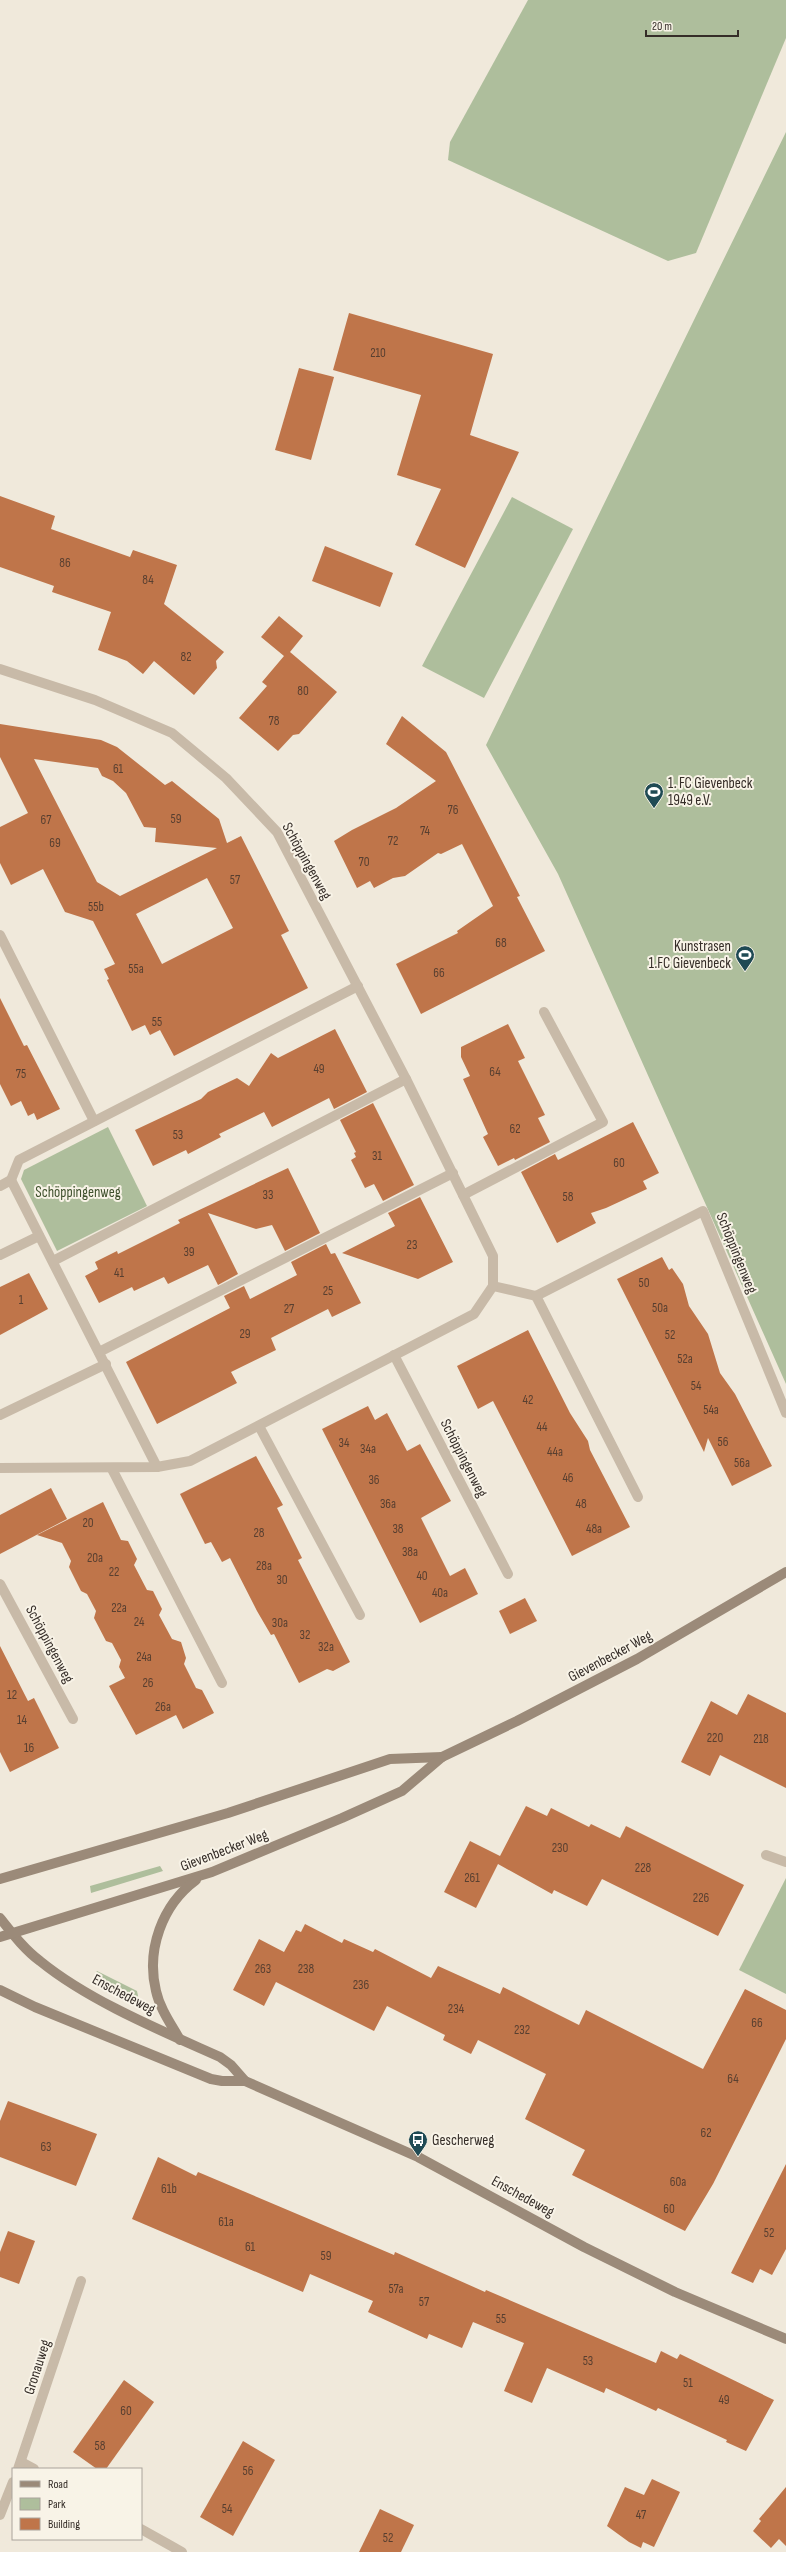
<svg xmlns="http://www.w3.org/2000/svg" width="786" height="2552" viewBox="0 0 786 2552" font-family="'Sofia Sans Condensed',sans-serif">
	<style>
		.green { fill: #aebe9c }
		.building { fill: #bf754a; fill-rule: evenodd }
		.lines { fill: none; stroke-linecap: round; stroke-linejoin: round }
		.lane { stroke: #c8baa8; stroke-width: 10 }
		.street { stroke: #c8baa8; stroke-width: 10 }
		.secondary { stroke: #9b8a79; stroke-width: 10 }
		.labels { text-anchor: middle; stroke-width: 4; stroke-linejoin: round; paint-order: stroke }
		.number-label { font-size: 13px; fill: #583f30 }
		.poi-label { font-size: 15px; fill: #352d28; stroke: #f8f3e7; text-anchor: start }
		.street-label { font-size: 15px; fill: #352d28; stroke: #f8f3e7 }
		.park-label { font-size: 15px; fill: #3f512d; stroke: #f8f3e7 }
	</style>
	<rect width="100%" height="100%" fill="#f0e9db"/>
	<g class="green">
		<polygon points="528,0 786,0 786,38 696,253 668,261 448,160 450,142"/>
		<polygon points="786,132 786,1384 558,874 486,745"/>
		<polygon points="512,497 573,529 484,698 422,666"/>
		<polygon points="108,1127 147,1206 57,1251 21,1179 24,1170"/>
		<polygon points="160,1866 163,1871 91,1893 90,1886"/>
		<polygon points="786,1878 786,1994 739,1970"/>
		<polygon points="97,1971 137,1991 138,1996 135,1999 132,1999 93,1978"/>
	</g>
	<g class="building">
		<polygon points="349,313 493,354 470,435 519,452 465,568 415,545 441,489 397,475 421,395 333,370"/>
		<polygon points="299,368 334,377 311,460 275,450"/>
		<polygon points="0,496 55,516 51,529 130,557 133,550 177,565 164,604 224,652 216,661 217,668 194,695 154,661 143,674 127,661 98,650 111,612 52,592 54,586 0,567"/>
		<polygon points="325,546 393,573 380,607 312,581"/>
		<polygon points="279,616 303,636 290,652 337,692 299,734 293,735 278,751 239,718 267,686 262,682 284,656 261,637"/>
		<polygon points="402,716 446,752 520,896 517,897 545,951 421,1014 396,964 458,933 457,931 493,906 462,844 441,854 438,853 405,876 393,878 374,888 370,881 357,888 334,841 352,830 396,808 436,781 386,744"/>
		<path d="M0 724 101 740 117 747 165 785 172 781 219 819 227 843 241 836 289 931 281 935 308 988 174 1056 160 1030 150 1035 145 1025 132 1031 107 980 109 979 104 969 115 964 93 921 65 912 43 869 11 885 0 863V827L28 813 0 757ZM34 759 98 768 102 776 113 781 126 793 144 827 156 828 155 842 217 848 120 896 97 882ZM207 878 233 928 162 964 136 914Z"/>
		<polygon points="0,998 24,1046 27,1045 60,1109 37,1120 34,1113 28,1116 21,1101 11,1106 0,1084"/>
		<polygon points="508,1024 525,1058 518,1061 545,1115 538,1118 550,1142 515,1160 514,1158 498,1166 483,1137 488,1134 463,1079 470,1076 461,1057 461,1047"/>
		<polygon points="335,1029 367,1092 334,1109 329,1098 272,1127 264,1112 219,1134 221,1137 188,1154 186,1150 153,1166 135,1130 201,1099 208,1092 237,1078 249,1086 271,1053 278,1058"/>
		<polygon points="373,1103 414,1185 383,1201 374,1184 365,1188 351,1160 356,1157 354,1153 356,1152 340,1120"/>
		<polygon points="633,1122 659,1173 643,1181 647,1189 606,1208 591,1213 596,1223 557,1243 521,1172 555,1154 558,1160"/>
		<polygon points="288,1168 320,1233 285,1251 272,1225 256,1229 208,1213 238,1274 218,1285 208,1265 168,1284 164,1277 134,1291 132,1287 99,1303 85,1276 98,1269 95,1262 117,1251 118,1254 180,1223 178,1220"/>
		<polygon points="420,1197 453,1262 418,1279 342,1253 395,1226 388,1213"/>
		<polygon points="326,1244 331,1254 335,1253 361,1303 332,1317 328,1309 271,1338 276,1350 231,1372 237,1383 157,1424 126,1362 230,1308 224,1296 244,1286 250,1299 297,1275 291,1262"/>
		<polygon points="662,1257 669,1270 672,1268 683,1284 689,1306 708,1334 720,1373 735,1394 772,1466 732,1486 708,1438 704,1452 617,1279"/>
		<polygon points="29,1273 48,1309 0,1335 0,1287"/>
		<polygon points="528,1330 570,1413 588,1441 590,1450 630,1527 572,1556 493,1401 478,1409 457,1366"/>
		<polygon points="368,1406 375,1420 387,1413 407,1451 420,1444 451,1501 421,1518 450,1576 465,1568 478,1594 420,1623 322,1429"/>
		<polygon points="256,1456 283,1505 277,1508 302,1558 298,1560 350,1662 333,1671 327,1669 299,1683 274,1634 271,1635 257,1611 230,1558 222,1562 211,1542 205,1544 180,1494"/>
		<polygon points="51,1488 67,1519 0,1554 0,1515"/>
		<polygon points="103,1502 121,1540 128,1541 137,1559 134,1565 147,1590 153,1591 162,1609 159,1615 172,1639 181,1642 186,1658 184,1664 196,1688 202,1690 214,1713 183,1729 176,1715 136,1735 109,1686 125,1678 119,1667 121,1660 112,1643 106,1641 94,1618 96,1611 87,1594 81,1591 69,1567 71,1561 62,1543 37,1535"/>
		<polygon points="525,1598 537,1621 510,1634 499,1611"/>
		<polygon points="0,1646 28,1701 34,1698 59,1748 10,1772 0,1752"/>
		<polygon points="748,1694 786,1713 786,1788 720,1755 710,1776 681,1762 711,1701 737,1715"/>
		<polygon points="526,1806 547,1816 551,1808 589,1827 591,1824 620,1838 626,1826 744,1885 718,1936 602,1879 587,1906 554,1890 552,1894 498,1864 476,1908 444,1892 470,1841 500,1856"/>
		<polygon points="305,1924 342,1943 344,1939 373,1952 375,1949 431,1978 438,1966 500,1994 503,1987 579,2025 586,2010 703,2069 745,1989 786,2010 786,2039 713,2184 685,2231 572,2175 585,2150 525,2119 546,2074 478,2040 471,2054 443,2040 445,2035 387,2006 374,2031 276,1982 264,2006 233,1990 259,1939 284,1952 296,1930 301,1932"/>
		<polygon points="8,2101 97,2134 76,2186 0,2157 0,2121"/>
		<polygon points="158,2157 196,2176 198,2172 394,2255 395,2252 485,2292 486,2290 656,2363 661,2351 677,2359 680,2354 774,2400 746,2451 726,2442 727,2440 658,2408 656,2411 606,2388 604,2393 547,2368 532,2403 504,2391 524,2343 473,2322 462,2348 429,2334 427,2339 368,2312 373,2301 310,2274 303,2292 132,2219"/>
		<polygon points="786,2164 786,2249 772,2275 760,2269 753,2283 731,2273"/>
		<polygon points="8,2231 35,2241 19,2284 0,2277 0,2252"/>
		<polygon points="124,2380 154,2402 106,2469 97,2469 73,2452"/>
		<polygon points="243,2441 275,2460 233,2536 200,2517"/>
		<polygon points="652,2479 680,2492 654,2547 643,2542 641,2548 629,2542 607,2526 625,2487 644,2495"/>
		<polygon points="786,2487 786,2546 779,2539 771,2548 753,2531 761,2521 759,2519"/>
		<polygon points="380,2509 414,2525 401,2552 359,2552"/>
	</g>
	<g class="lines">
		<g class="lane">
			<polyline points="0,935 94,1121"/>
			<polyline points="11,1180 19,1160 358,986"/>
			<polyline points="0,1186 11,1180 157,1467"/>
			<polyline points="463,1195 603,1122 544,1012"/>
			<polyline points="0,1255 39,1236"/>
			<polyline points="53,1261 406,1079"/>
			<polyline points="493,1286 536,1296 703,1211 786,1413"/>
			<polyline points="536,1296 638,1497"/>
			<polyline points="99,1352 453,1173"/>
			<polyline points="394,1355 508,1574"/>
			<polyline points="0,1415 106,1364"/>
			<polyline points="259,1426 360,1615"/>
			<polyline points="112,1469 222,1683"/>
			<polyline points="0,1584 73,1719"/>
			<polyline points="766,1855 786,1862"/>
			<polyline points="21,2462 34,2469"/>
			<polyline points="141,2529 182,2552"/>
		</g>
		<g class="street">
			<polyline points="0,669 95,700 172,733 226,778 277,832 406,1079 493,1256 493,1286 474,1314 190,1461 157,1467 0,1468"/>
			<polyline points="18,2469 81,2281"/>
			<polyline points="0,2515 13,2482"/>
		</g>
		<g class="secondary">
			<polyline points="0,1879 228,1813 390,1759 442,1757"/>
			<path d="M0 1918C12 1933 24 1949 40 1961 89 2001 162 2031 220 2057L231 2065 245 2081 418 2157 584 2247 675 2292 786 2339"/>
			<polyline points="0,1937 212,1872 342,1818 402,1791 442,1757 517,1721 637,1659 786,1572"/>
			<polyline points="0,1990 35,2007 211,2079 222,2081 245,2081"/>
			<path d="M180 2040C171 2024 160 2009 156 1991 146 1950 162 1905 196 1880"/>
		</g>
	</g>
	<defs>
		<symbol id="stadium-pin" viewBox="-11 -11 22 30"><path d="M0 17L-7.5 6A9.5 9.5 0 1 1 7.5 6Z" fill="#1f4a54" stroke="#f8f3e7"/><path d="M0-5a6.5 5 0 1 0 0 10a6.5 5 0 1 0 0-10ZM-3.5-1.8h7v3.6h-7Z" fill="#fff"/></symbol>
		<symbol id="bus-pin" viewBox="-11 -11 22 30"><path d="M0 17L-7.5 6A9.5 9.5 0 1 1 7.5 6Z" fill="#1f4a54" stroke="#f8f3e7"/><path d="M-5-6H5V4H4V6H2V4H-2V6H-4V4H-5ZM-3.5-4V0h7V-4ZM-3.5 1.2v1.5H-2V1.2ZM2 1.2v1.5H3.5V1.2Z" fill="#fff"/></symbol>
	</defs>
	<g fill-rule="evenodd">
		<use href="#stadium-pin" x="643" y="781" width="22" height="30"/>
		<use href="#stadium-pin" x="734" y="944" width="22" height="30"/>
		<use href="#bus-pin" x="407" y="2129" width="22" height="30"/>
	</g>
	<g class="labels">
		<g class="number-label">
			<text x="378" y="357">210</text>
			<text x="65" y="567">86</text>
			<text x="148" y="584">84</text>
			<text x="186" y="661">82</text>
			<text x="303" y="695">80</text>
			<text x="274" y="725">78</text>
			<text x="118" y="773">61</text>
			<text x="453" y="814">76</text>
			<text x="176" y="823">59</text>
			<text x="46" y="824">67</text>
			<text x="425" y="835">74</text>
			<text x="393" y="845">72</text>
			<text x="55" y="847">69</text>
			<text x="364" y="866">70</text>
			<text x="235" y="884">57</text>
			<text x="96" y="911">55b</text>
			<text x="501" y="947">68</text>
			<text x="136" y="973">55a</text>
			<text x="439" y="977">66</text>
			<text x="157" y="1026">55</text>
			<text x="319" y="1073">49</text>
			<text x="495" y="1076">64</text>
			<text x="21" y="1078">75</text>
			<text x="515" y="1133">62</text>
			<text x="178" y="1139">53</text>
			<text x="377" y="1160">31</text>
			<text x="619" y="1167">60</text>
			<text x="268" y="1199">33</text>
			<text x="568" y="1201">58</text>
			<text x="412" y="1249">23</text>
			<text x="189" y="1256">39</text>
			<text x="119" y="1277">41</text>
			<text x="644" y="1287">50</text>
			<text x="328" y="1295">25</text>
			<text x="21" y="1304">1</text>
			<text x="660" y="1312">50a</text>
			<text x="289" y="1313">27</text>
			<text x="245" y="1338">29</text>
			<text x="670" y="1339">52</text>
			<text x="685" y="1363">52a</text>
			<text x="696" y="1390">54</text>
			<text x="528" y="1404">42</text>
			<text x="711" y="1414">54a</text>
			<text x="542" y="1431">44</text>
			<text x="723" y="1446">56</text>
			<text x="344" y="1447">34</text>
			<text x="368" y="1453">34a</text>
			<text x="555" y="1456">44a</text>
			<text x="742" y="1467">56a</text>
			<text x="568" y="1482">46</text>
			<text x="374" y="1484">36</text>
			<text x="388" y="1508">36a</text>
			<text x="581" y="1508">48</text>
			<text x="88" y="1527">20</text>
			<text x="398" y="1533">38</text>
			<text x="594" y="1533">48a</text>
			<text x="259" y="1537">28</text>
			<text x="410" y="1556">38a</text>
			<text x="95" y="1562">20a</text>
			<text x="264" y="1570">28a</text>
			<text x="114" y="1576">22</text>
			<text x="422" y="1580">40</text>
			<text x="282" y="1584">30</text>
			<text x="440" y="1597">40a</text>
			<text x="119" y="1612">22a</text>
			<text x="139" y="1626">24</text>
			<text x="280" y="1627">30a</text>
			<text x="305" y="1639">32</text>
			<text x="326" y="1651">32a</text>
			<text x="144" y="1661">24a</text>
			<text x="148" y="1687">26</text>
			<text x="12" y="1699">12</text>
			<text x="163" y="1711">26a</text>
			<text x="22" y="1724">14</text>
			<text x="715" y="1742">220</text>
			<text x="761" y="1743">218</text>
			<text x="29" y="1752">16</text>
			<text x="560" y="1852">230</text>
			<text x="643" y="1872">228</text>
			<text x="472" y="1882">261</text>
			<text x="701" y="1902">226</text>
			<text x="263" y="1973">263</text>
			<text x="306" y="1973">238</text>
			<text x="361" y="1989">236</text>
			<text x="456" y="2013">234</text>
			<text x="757" y="2027">66</text>
			<text x="522" y="2034">232</text>
			<text x="733" y="2083">64</text>
			<text x="706" y="2137">62</text>
			<text x="46" y="2151">63</text>
			<text x="678" y="2186">60a</text>
			<text x="169" y="2193">61b</text>
			<text x="669" y="2213">60</text>
			<text x="226" y="2226">61a</text>
			<text x="769" y="2237">52</text>
			<text x="250" y="2251">61</text>
			<text x="326" y="2260">59</text>
			<text x="396" y="2293">57a</text>
			<text x="424" y="2306">57</text>
			<text x="501" y="2323">55</text>
			<text x="588" y="2365">53</text>
			<text x="688" y="2387">51</text>
			<text x="724" y="2404">49</text>
			<text x="126" y="2415">60</text>
			<text x="100" y="2450">58</text>
			<text x="248" y="2475">56</text>
			<text x="227" y="2513">54</text>
			<text x="641" y="2519">47</text>
			<text x="388" y="2542">52</text>
		</g>
		<g class="poi-label">
			<text x="668" y="788">1. FC Gievenbeck<tspan x="668" dy="17">1949 e.V.</tspan></text>
			<text x="731" y="951" text-anchor="end">Kunstrasen<tspan x="731" dy="17">1.FC Gievenbeck</tspan></text>
			<text x="432" y="2145">Gescherweg</text>
		</g>
		<g class="street-label">
			<text transform="translate(307 861) rotate(61)" y="5">Schöppingenweg</text>
			<text transform="translate(737 1253) rotate(68)" y="5">Schöppingenweg</text>
			<text transform="translate(464 1458) rotate(63)" y="5">Schöppingenweg</text>
			<text transform="translate(50 1644) rotate(62)" y="5">Schöppingenweg</text>
			<text transform="translate(610 1656) rotate(-28)" y="5">Gievenbecker Weg</text>
			<text transform="translate(224 1850) rotate(-21)" y="5">Gievenbecker Weg</text>
			<text transform="translate(124 1994) rotate(28)" y="5">Enschedeweg</text>
			<text transform="translate(523 2196) rotate(29)" y="5">Enschedeweg</text>
			<text transform="translate(37 2367) rotate(-72)" y="5">Gronauweg</text>
		</g>
		<g class="park-label">
			<text x="78" y="1197">Schöppingenweg</text>
		</g>
	</g>
	<rect x="12" y="2468" width="130" height="72" fill="#f8f3e7" stroke="#aaa49b"/>
	<rect x="20" y="2481" width="20" height="6" fill="#9b8a79" stroke="#aaa49b"/>
	<text x="48" y="2488" font-size="12" fill="#352d28">Road</text>
	<rect x="20" y="2498" width="20" height="12" fill="#aebe9c" stroke="#aaa49b"/>
	<text x="48" y="2508" font-size="12" fill="#352d28">Park</text>
	<rect x="20" y="2518" width="20" height="12" fill="#bf754a" stroke="#aaa49b"/>
	<text x="48" y="2528" font-size="12" fill="#352d28">Building</text>
	<path d="M646 30v6h92v-6" fill="none" stroke="#352d28" stroke-width="2"/>
	<text x="652" y="30" font-size="12" fill="#352d28" stroke="#f8f3e7" stroke-width="3" paint-order="stroke">20 m</text>
</svg>
